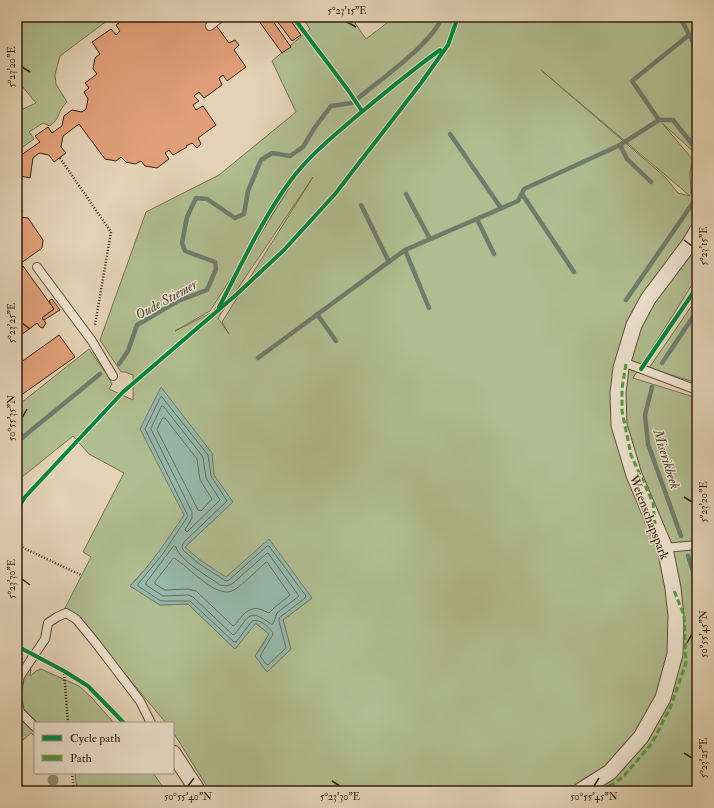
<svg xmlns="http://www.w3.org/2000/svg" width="714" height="808" viewBox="0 0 714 808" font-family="'IM FELL Double Pica',serif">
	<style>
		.green { fill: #b0bd90; stroke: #72704f; fill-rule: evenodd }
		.water { fill: #96b8aa; stroke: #6f7c6c }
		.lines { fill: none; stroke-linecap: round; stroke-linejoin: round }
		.shore { stroke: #666d5c; stroke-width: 1 }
		.stream { stroke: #6f7c6c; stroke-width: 4.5 }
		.building { fill: #e09f79; stroke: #35220e }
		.lane-casing { stroke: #604e38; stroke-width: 10 }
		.street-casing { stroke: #604e38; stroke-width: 17 }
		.path { stroke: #35220e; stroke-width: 2.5; stroke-dasharray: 1 2; stroke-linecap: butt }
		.lane { stroke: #ede2cf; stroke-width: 8 }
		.street { stroke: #ede2cf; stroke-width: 15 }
		.quiet { stroke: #519b3c; stroke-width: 3; stroke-dasharray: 6 3; stroke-linecap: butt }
		.cycleway-casing { stroke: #ede2cf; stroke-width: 6 }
		.cycleway { stroke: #00873e; stroke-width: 4 }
		.tree { fill: #94876b }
		.ticks { fill: none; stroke: #35220e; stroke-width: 1.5 }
		.labels { text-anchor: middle; stroke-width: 3; stroke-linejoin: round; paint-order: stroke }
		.street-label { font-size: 13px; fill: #35220e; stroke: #ede2cf }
		.water-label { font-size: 14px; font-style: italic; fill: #4d4835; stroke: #ede2cf }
		.neatline { fill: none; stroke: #35220e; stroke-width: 1.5 }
		.ticks-label { font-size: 10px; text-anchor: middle; fill: #35220e }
	</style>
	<rect width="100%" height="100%" fill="#e3d2b5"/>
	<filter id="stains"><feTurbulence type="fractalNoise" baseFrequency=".005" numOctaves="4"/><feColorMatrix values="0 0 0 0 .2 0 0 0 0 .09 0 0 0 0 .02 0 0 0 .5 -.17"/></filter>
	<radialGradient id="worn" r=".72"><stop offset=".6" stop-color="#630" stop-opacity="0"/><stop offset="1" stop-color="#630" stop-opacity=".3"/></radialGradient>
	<g class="green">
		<path d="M17 17H112L60 56 55 75 56 84 67 102C57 111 61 118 50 126L43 123 29 132 34 139 17 151V112L36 103 17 80Z"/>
		<path d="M302 17H351L366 39 395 17H697V155L662 123 693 160 690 172 691 194 697 164V277L633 378 697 398V791H210L173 732V723H166L115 662 92 631 62 614 91 557 83 552 124 473 89 454 73 436 17 481V406L89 349 108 376 112 384 109 389 133 400V375L125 372H121L100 340 146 212 219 175 296 112 272 61 310 29ZM541 70 690 196 678 193 665 177ZM313 177 222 322 229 334 218 318ZM289 188 213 312 175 331 210 311ZM211 453 214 475 232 502 185 547 200 560 226 578 312 598 283 620 291 649 267 672 255 656 269 634 255 623 235 649 188 604 160 605 130 586C150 564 169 541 184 515 195 496 202 474 211 453Z"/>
		<polygon points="697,298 697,383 649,368"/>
		<polygon points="22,665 31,669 30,676 36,671 41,669 79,686 92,698 114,723 35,723 35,737 31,733 17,745 17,673"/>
		<polygon points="75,773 153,773 166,791 77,791"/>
	</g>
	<path class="water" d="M161 387 212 453 214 475 233 502 185 547 200 560 226 577 269 539 312 598 283 620 291 649 267 672 255 656 262 647 269 634 256 623 235 649 188 604 160 605 130 586C151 565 167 540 184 515L140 429Z"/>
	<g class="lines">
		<g class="shore">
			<path d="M162 397 208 455 211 476 227 501 183 543 182 547 183 550 198 563 226 581 229 580 267 546H269L306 596 305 598 279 618V621L286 648 268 665 266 664 260 656 272 636 273 633C269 627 259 618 252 621L236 642H234L190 601H161L138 586V584L162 555 188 516 145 429 160 398Z"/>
			<polygon points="162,406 164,407 203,457 206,478 220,500 187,532 185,530 192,518 192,512 151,429"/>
			<polygon points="163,418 165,418 197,459 200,480 212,499 201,511 198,510 157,430"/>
			<path d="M174 546 176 547C180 561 208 576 220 585L226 586 232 584 266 554 268 553 299 596 277 613 273 624H271C249 608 249 616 235 634L233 635 193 597 188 595 163 596 146 585V583Z"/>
			<path d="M174 558C188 566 215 598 232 591 241 587 257 570 265 563L267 562 290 595 274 608 269 613C266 612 263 610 260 609 248 606 241 617 235 625L233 626 196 591 188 589 165 590 155 584V582Z"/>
		</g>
		<g class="stream">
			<polyline points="680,17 697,50"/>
			<polyline points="659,120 632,81 689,35"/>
			<polyline points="450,134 501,208"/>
			<polyline points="620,145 627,159 651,182"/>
			<polyline points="406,194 430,239"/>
			<polyline points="522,194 574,272"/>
			<polyline points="361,205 389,262"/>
			<polyline points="477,219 494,254"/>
			<polyline points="405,250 429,308"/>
			<polyline points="626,300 697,197"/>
			<polyline points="317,314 336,341"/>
			<polyline points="258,358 405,250 518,201 524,189 620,145 659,120 673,120 697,150"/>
			<polyline points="662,363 697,311"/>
			<path d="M119 364 128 351 137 325 178 301 207 290 216 269 215 262 185 251 182 243 187 217 196 198 207 199 235 218 244 214 248 191 261 160 272 153 290 156 303 147 315 127 331 106 352 103 362 95C383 78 434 41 442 17"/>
			<polyline points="652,387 645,415 648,444 681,536"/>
			<polyline points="17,442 100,374"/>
			<polyline points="688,556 694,574 697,578"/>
		</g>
	</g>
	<g class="building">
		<polygon points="127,17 210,17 229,43 235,40 239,45 234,50 246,67 227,81 223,75 219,78 222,85 204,98 199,92 194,96 199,101 193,105 196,110 203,106 216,125 198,138 201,144 197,148 192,143 186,146 187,147 173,155 169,150 165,153 169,159 157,168 145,166 141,161 135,164 126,162 121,157 116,161 105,159 79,124 63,136 61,147 66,153 54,162 49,155 39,153 33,158 30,178 21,176 17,180 17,158 40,142 35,136 48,127 52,133 62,126 64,116 72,110 82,112 86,109 88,99 84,92 89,88 85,83 97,74 93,69 95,58 100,54 92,42 111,29 116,35 120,31 116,25"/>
		<polygon points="256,17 270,17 291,47 282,53"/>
		<polygon points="274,17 288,17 301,35 292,41"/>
		<polygon points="17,203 22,210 21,217 28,218 43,240 42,248 17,266"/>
		<polygon points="23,266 54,309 42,318 46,323 43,328 40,327 37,323 17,338 17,270"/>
		<polygon points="52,299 60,310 44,320 42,318 54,309 49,301"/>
		<polygon points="59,335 75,357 17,398 17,365"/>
	</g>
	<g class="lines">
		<defs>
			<g id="lane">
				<polyline points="210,26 221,17"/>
				<polyline points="37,267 92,341 113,376"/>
				<polyline points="623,362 697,390"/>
				<polyline points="665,548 697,545"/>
				<polyline points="17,691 20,676 45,639 48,623 57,617 66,613 76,619 95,642 140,701 151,723"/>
				<polyline points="17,698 20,712 35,727"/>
			</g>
			<g id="street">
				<polyline points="173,753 198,791"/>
				<polyline points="580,791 610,772 641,737 663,698 675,654 676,616 673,588 665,548 634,475 619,425 618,393 621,368 634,325 648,299 690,243 697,231"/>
			</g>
		</defs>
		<use href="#lane" class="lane-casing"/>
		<use href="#street" class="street-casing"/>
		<g class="path">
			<polyline points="60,158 111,232 95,325"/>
			<polyline points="17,545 81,575"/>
			<polyline points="64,671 68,723"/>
			<polyline points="72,773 74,791"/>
		</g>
		<use href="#lane" class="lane"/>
		<use href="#street" class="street"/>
		<g class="quiet">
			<polyline points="626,364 622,388 622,411 631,455 653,503 655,524"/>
			<polyline points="602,791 623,777 652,743 671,706 686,663 684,615 673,588"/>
		</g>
		<defs>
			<g id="cycleway">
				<polyline points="293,17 348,90 362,111"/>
				<path d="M219 307C242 264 262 219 291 180 308 157 330 139 352 120 381 96 409 72 440 50"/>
				<polyline points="641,369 697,287"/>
				<polyline points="17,510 25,497 123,392 237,294 284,250 335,194 421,83 448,45 458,17"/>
				<polyline points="17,646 64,671 88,686 124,723"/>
			</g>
		</defs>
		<use href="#cycleway" class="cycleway-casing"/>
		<use href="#cycleway" class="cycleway"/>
	</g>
	<circle class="tree" cx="53" cy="780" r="5.5"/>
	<path class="ticks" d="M347 22 356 27M22 67 30 72M684 240 692 246M22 323 30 329M22 418 27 409M684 497 692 502M22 579 30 585M687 643 692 634M684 753 692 758M332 781 340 786M188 786 194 778M594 786 599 778"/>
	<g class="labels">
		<g class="street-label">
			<text transform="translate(650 517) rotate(69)" y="5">Wetenschapspark</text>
		</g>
		<g class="water-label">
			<text transform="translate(166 299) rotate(-29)" y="5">Oude Stiemer</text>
			<text transform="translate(667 459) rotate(73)" y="5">Miserikbeek</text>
		</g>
	</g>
	<rect width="714" height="808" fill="none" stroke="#e3d2b5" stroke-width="44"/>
	<rect x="34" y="722" width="140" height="52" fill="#ede2cf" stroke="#a39582"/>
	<rect x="42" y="735" width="20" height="6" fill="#00873e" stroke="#a39582"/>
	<text x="70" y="742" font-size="12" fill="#35220e">Cycle path</text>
	<rect x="42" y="755" width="20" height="6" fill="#519b3c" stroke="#a39582"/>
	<text x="70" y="762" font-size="12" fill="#35220e">Path</text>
	<rect x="22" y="22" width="670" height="764" class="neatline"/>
	<g class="ticks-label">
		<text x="347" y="14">5°23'15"E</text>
		<text transform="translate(11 67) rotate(-90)" y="4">5°23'20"E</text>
		<text transform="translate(703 246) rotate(-90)" y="4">5°23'15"E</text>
		<text transform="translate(11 323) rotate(-90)" y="4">5°23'25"E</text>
		<text transform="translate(11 418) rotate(-90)" y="4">50°55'35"N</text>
		<text transform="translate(703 502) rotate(-90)" y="4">5°23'20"E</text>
		<text transform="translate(11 579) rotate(-90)" y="4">5°23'30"E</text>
		<text transform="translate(703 634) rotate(-90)" y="4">50°55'45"N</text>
		<text transform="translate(703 758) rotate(-90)" y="4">5°23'25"E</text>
		<text x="188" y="800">50°55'40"N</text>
		<text x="340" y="800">5°23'30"E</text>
		<text x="594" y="800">50°55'45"N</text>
	</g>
	<rect width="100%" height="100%" filter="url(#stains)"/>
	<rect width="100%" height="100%" fill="url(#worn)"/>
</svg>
